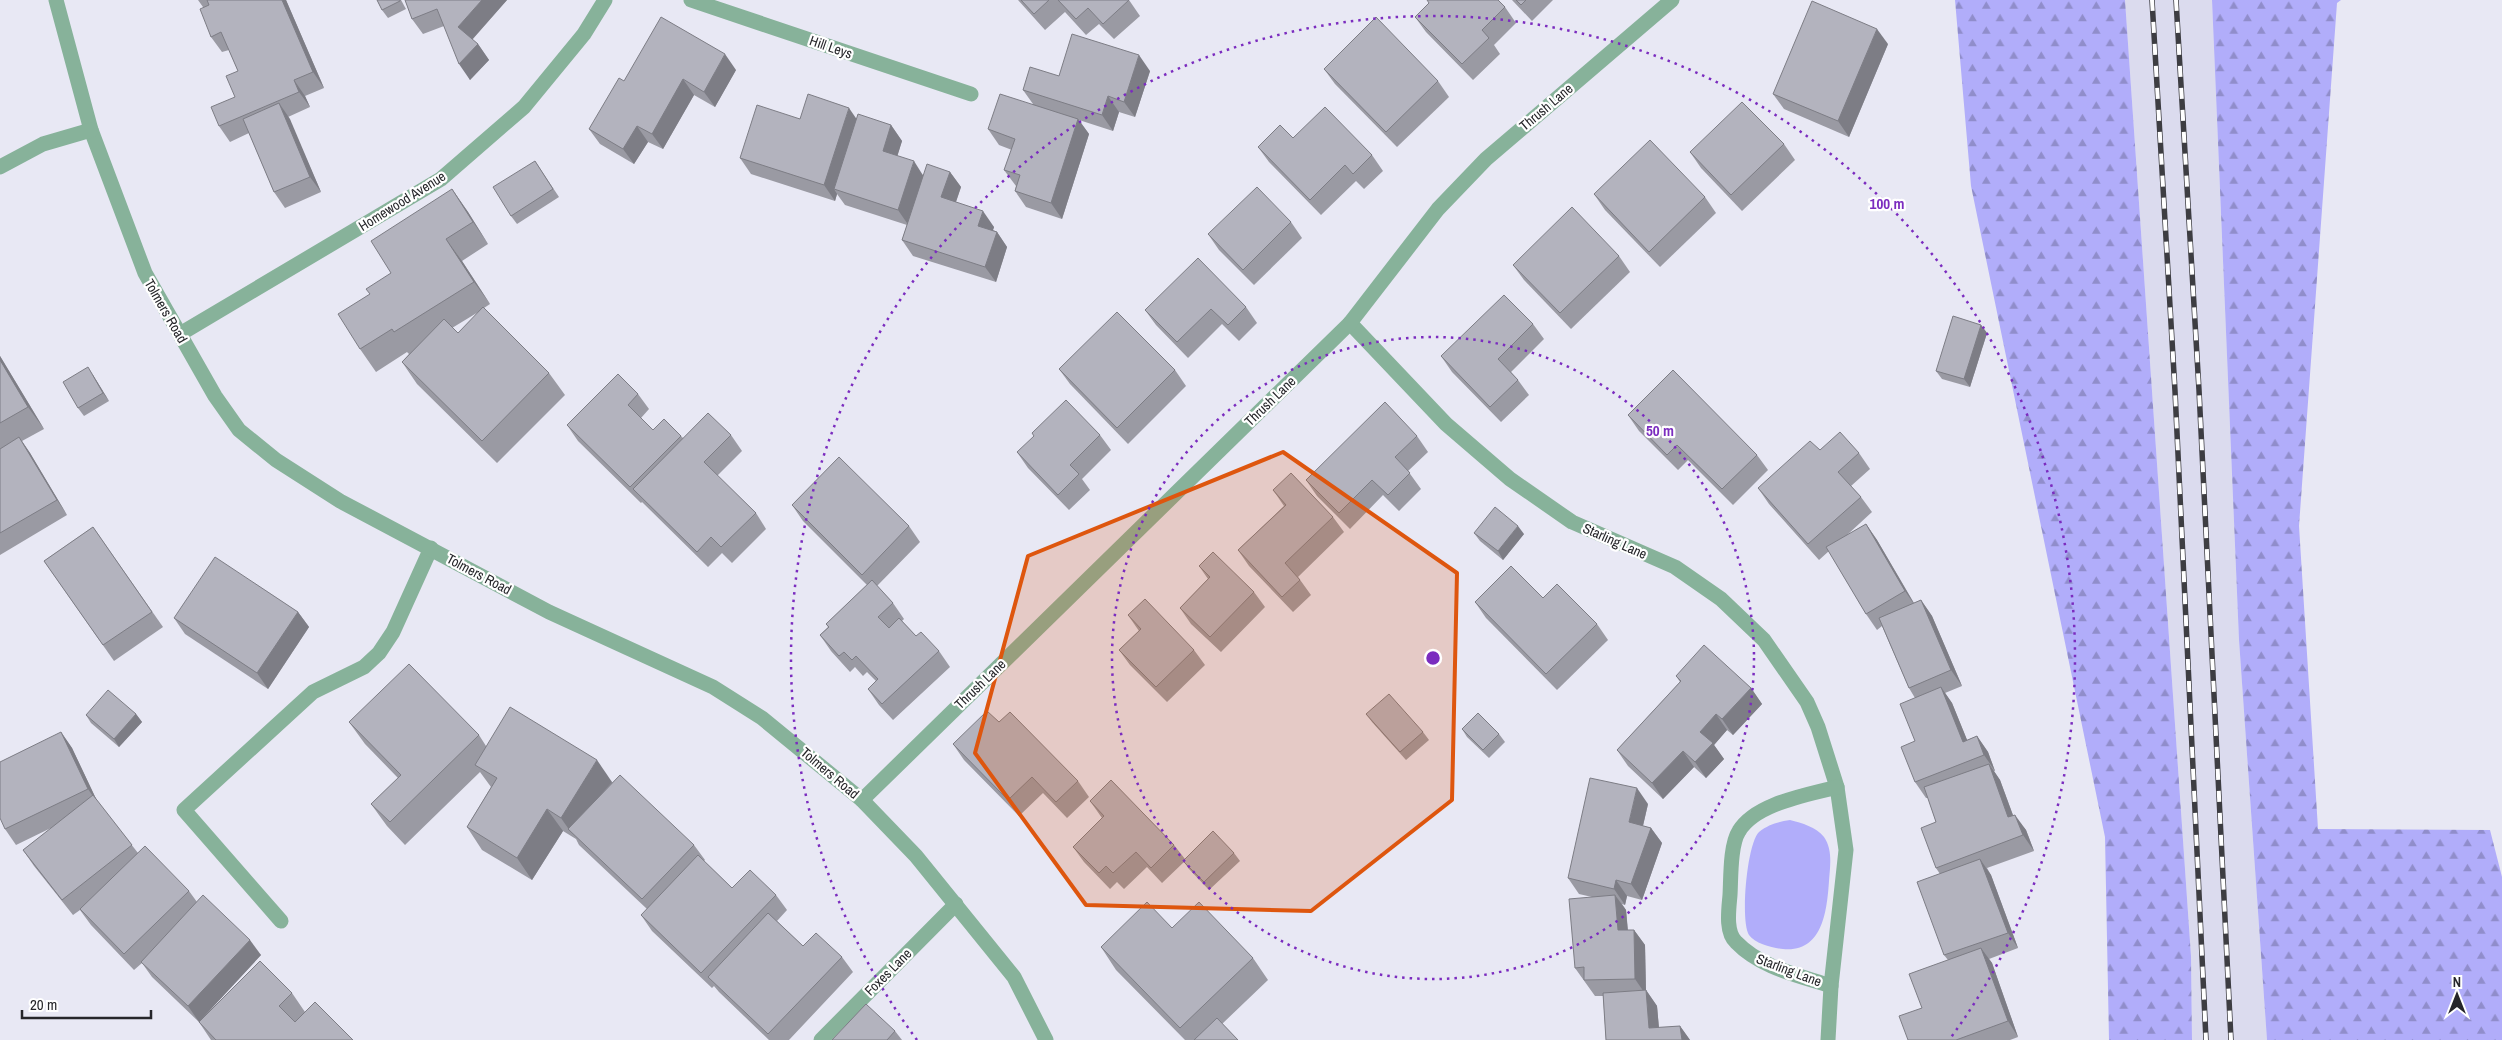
<svg xmlns="http://www.w3.org/2000/svg" width="2502" height="1040" viewBox="0 0 2502 1040" font-family="'Archivo Narrow',sans-serif">
	<style>
		.built { fill: #dbdbee }
		.green { fill: #b1adfa }
		.forest { fill: url(#forest-firs) }
		.lines { fill: none; stroke-linecap: round; stroke-linejoin: round }
		.lane { stroke: #87b29a; stroke-width: 15 }
		.street { stroke: #87b29a; stroke-width: 15 }
		.rail-casing { stroke: #3d3d42; stroke-width: 5.5 }
		.rail { stroke: #fff; stroke-width: 4; stroke-dasharray: 11; stroke-linecap: butt }
		.wall { fill: #9a9aa3; fill-rule: evenodd }
		.shaded-wall { fill: #7d7d85 }
		.building { fill: #b3b3be; stroke: #7d7d85 }
		.marked { fill: #de560e; fill-opacity: 0.2; stroke: #de560e; stroke-width: 4; stroke-linejoin: round }
		.ring { fill: none; stroke: #7b2cbf; stroke-width: 2.5; stroke-dasharray: 2.5 5 }
		.labels { text-anchor: middle; stroke-width: 4.5; stroke-linejoin: round; paint-order: stroke }
		.street-label { font-size: 14px; fill: #26262a; stroke: #fff }
		.centre { fill: #7b2cbf; stroke: #fff; stroke-width: 2.5 }
		.ring-label { font-size: 15px; text-anchor: middle; font-weight: bold; fill: #7b2cbf; stroke: #fff; stroke-width: 4.5; stroke-linejoin: round; paint-order: stroke }
	</style>
	<defs>
		<pattern id="forest-firs" width="22" height="20" patternUnits="userSpaceOnUse" patternTransform="scale(1.25)"><rect width="22" height="20" fill="#b1adfa"/><path d="M5 1l3.5 6h-7zM16 11l3.5 6h-7z" fill="#908dcb"/></pattern>
	</defs>
	<rect width="100%" height="100%" fill="#e8e8f4"/>
	<polygon class="built" points="2125,0 2212,0 2239,640 2267,1040 2192,1040 2191,956"/>
	<path class="green" d="M1790 820C1802 823 1816 827 1824 837 1833 850 1830 866 1829 881 1827 910 1823 953 1783 949 1773 948 1755 944 1749 935 1740 921 1747 843 1759 832 1769 824 1778 822 1790 820Z"/>
	<g class="forest">
		<polygon points="1955,0 2125,0 2191,956 2192,1040 2109,1040 2105,837 1971,186"/>
		<polygon points="2212,0 2341,0 2337,3 2299,526 2318,829 2490,830 2502,877 2502,1040 2267,1040 2239,640"/>
	</g>
	<g class="lines">
		<g class="lane">
			<polyline points="281,921 184,810 313,692 364,667 379,653 393,632 431,548"/>
			<polyline points="821,1040 956,904"/>
		</g>
		<g class="street">
			<polyline points="56,0 91,130 145,273 215,396 239,430 276,460 340,501 549,612 713,687 762,718 862,800 916,856 1014,977 1046,1040"/>
			<polyline points="691,0 971,94"/>
			<polyline points="0,167 43,144 91,130"/>
			<polyline points="1350,323 1446,424 1510,479 1572,522 1675,567 1721,599 1764,640 1807,702 1818,727 1837,787 1846,850 1831,986 1828,1040"/>
			<polyline points="180,334 441,179 524,107 584,34 605,0"/>
			<polyline points="862,800 1350,323 1438,209 1486,159 1672,0"/>
			<path d="M1831 986C1798 975 1761 968 1736 942 1725 932 1729 908 1730 895 1731 878 1730 845 1739 831 1756 803 1808 795 1837 787"/>
		</g>
		<defs>
			<g id="rail">
				<polyline points="2152,0 2175,391 2206,1040"/>
				<polyline points="2176,0 2199,390 2231,1040"/>
			</g>
		</defs>
		<use href="#rail" class="rail-casing"/>
		<use href="#rail" class="rail"/>
	</g>
	<g class="wall">
		<polygon points="198,0 286,0 324,88 305,96 310,107 288,117 321,192 285,208 274,192 249,133 230,142 219,126 235,97 238,71 229,50 222,52 211,37 203,7"/>
		<polygon points="377,0 401,0 406,9 388,18 382,10"/>
		<polygon points="405,0 507,0 472,40 478,44 489,60 470,80 444,26 423,34 412,19"/>
		<polygon points="1018,0 1129,0 1140,16 1114,39 1099,24 1086,35 1065,12 1045,30"/>
		<polygon points="1512,0 1553,0 1532,21"/>
		<polygon points="1429,3 1505,7 1516,23 1494,45 1500,54 1473,80 1426,32 1415,17"/>
		<polygon points="1888,44 1849,137 1784,109 1773,94"/>
		<polygon points="1324,69 1438,81 1449,97 1397,147 1335,84"/>
		<polygon points="736,70 715,107 694,95 663,149 648,142 634,164 600,144 589,129 624,81"/>
		<polygon points="1150,71 1135,117 1119,112 1113,131 1079,120 1089,134 1062,219 1026,207 1015,191 1016,186 1004,170 1012,150 999,145 988,129 1033,104 1023,90 1059,76"/>
		<polygon points="800,119 857,119 891,125 902,141 897,156 923,175 950,172 961,187 956,202 994,227 993,230 997,232 1007,247 996,282 913,256 902,240 907,225 845,205 837,194 835,201 751,174 740,158"/>
		<polygon points="1784,144 1795,160 1742,211 1701,168 1690,152"/>
		<polygon points="1258,147 1372,155 1383,171 1364,189 1356,181 1321,215 1269,162"/>
		<polygon points="535,161 559,197 517,224 511,216"/>
		<path d="M452 189 468 212 488 244 462 261 490 304 484 308 549 373 565 395 497 463 417 384 402 362 409 354 407 352 376 372 360 349 370 294 391 273ZM480 311 458 333 452 328Z"/>
		<polygon points="1594,194 1705,197 1716,213 1660,267 1605,210"/>
		<polygon points="1291,222 1302,238 1254,285 1219,250 1208,234"/>
		<polygon points="1619,256 1630,272 1571,329 1524,280 1513,265"/>
		<polygon points="1246,307 1257,323 1239,341 1222,324 1188,358 1156,325 1145,310"/>
		<polygon points="1533,324 1544,339 1511,372 1518,380 1529,395 1501,422 1452,372 1441,356"/>
		<polygon points="1981,325 1987,333 1970,387 1942,379 1936,371"/>
		<polygon points="0,356 44,429 22,441 30,453 67,515 0,555"/>
		<polygon points="1059,369 1175,370 1186,386 1128,444 1070,384"/>
		<polygon points="93,375 109,401 84,416 78,408"/>
		<polygon points="638,394 649,409 641,418 653,430 681,436 683,438 731,435 742,451 717,476 756,513 766,529 732,563 722,553 708,567 642,502 641,503 578,441 567,425"/>
		<polygon points="1628,415 1757,455 1768,470 1733,505 1688,460 1678,470 1639,431"/>
		<polygon points="1100,435 1111,450 1082,479 1090,490 1069,510 1028,468 1017,452"/>
		<polygon points="1417,436 1428,452 1408,471 1421,489 1399,511 1383,495 1350,529 1317,496 1306,480"/>
		<polygon points="1820,450 1859,453 1870,469 1851,486 1861,497 1872,512 1847,535 1866,524 1877,540 1914,603 1921,600 1932,616 1962,686 1945,693 1952,703 1967,740 1977,736 1988,752 1995,771 1994,771 2000,780 2013,815 2026,830 2034,851 1987,868 1991,875 2018,948 1989,959 1992,963 2018,1037 2010,1040 1908,1040 1922,1008 1948,960 1944,955 1940,874 1936,868 1936,822 1928,798 1926,798 1915,782 1915,698 1909,688 1882,626 1877,630 1866,614 1829,551 1819,560 1769,504 1758,488"/>
		<polygon points="1273,490 1333,517 1344,532 1298,577 1311,595 1293,612 1249,566 1238,550 1284,506"/>
		<polygon points="792,505 909,526 920,542 877,586 893,603 904,619 902,621 916,636 939,651 950,667 893,720 879,705 868,689 876,681 867,672 863,676 855,667 850,672 831,651 820,635 828,627 826,624 867,585 803,521"/>
		<polygon points="93,527 163,627 114,661 44,561"/>
		<polygon points="1474,533 1524,534 1503,560 1480,541"/>
		<polygon points="1199,566 1254,592 1265,607 1221,652 1191,624 1180,608 1208,579"/>
		<polygon points="1543,598 1597,624 1608,640 1557,690 1486,618 1475,602"/>
		<polygon points="298,612 309,627 268,689 185,634 174,618"/>
		<polygon points="1128,615 1194,650 1205,665 1167,702 1130,665 1119,650 1139,631"/>
		<polygon points="1676,676 1751,688 1762,704 1733,735 1727,730 1714,745 1724,759 1706,778 1694,767 1663,799 1628,766 1617,750 1680,682"/>
		<polygon points="136,714 142,722 119,747 91,723 86,715"/>
		<polygon points="1366,714 1423,732 1429,740 1406,760 1372,722"/>
		<polygon points="349,722 479,735 486,746 612,782 694,845 705,860 704,861 732,888 776,895 787,910 777,921 803,946 842,957 853,972 789,1040 769,1040 719,992 714,986 712,988 652,931 641,915 647,909 579,845 576,839 563,831 532,880 482,850 467,827 491,787 480,772 405,845 387,826 371,804 398,778 365,744"/>
		<polygon points="999,722 1078,781 1089,797 1067,818 1043,793 1019,816 964,760 953,744"/>
		<polygon points="1462,729 1499,734 1505,742 1489,758 1467,737"/>
		<polygon points="61,732 72,748 97,801 138,853 189,891 197,902 261,955 199,1022 152,977 142,963 134,970 91,925 80,910 73,915 34,866 23,850 53,827 16,845 5,829"/>
		<polygon points="1090,801 1174,845 1185,859 1234,853 1240,861 1209,890 1189,869 1184,862 1162,883 1147,867 1124,889 1117,882 1110,889 1084,862 1073,847 1102,818"/>
		<polygon points="1648,804 1643,826 1651,828 1662,843 1642,900 1627,896 1625,905 1622,904 1626,910 1628,930 1634,930 1645,945 1646,990 1657,1006 1659,1028 1680,1026 1690,1040 1606,1040 1603,996 1595,996 1575,968 1592,897 1579,894 1568,878"/>
		<polygon points="1172,928 1253,958 1268,980 1222,1024 1238,1040 1185,1040 1116,970 1101,947"/>
		<polygon points="292,993 305,1012 353,1040 211,1040 199,1022"/>
		<polygon points="895,1031 902,1040 832,1040"/>
	</g>
	<g class="shaded-wall">
		<polygon points="282,0 286,0 324,88 313,72"/>
		<polygon points="482,0 507,0 469,43 458,27"/>
		<polygon points="1877,29 1888,44 1849,137 1838,121"/>
		<polygon points="478,44 489,60 470,80 459,64"/>
		<polygon points="725,54 736,70 715,107 704,92"/>
		<polygon points="1139,55 1150,71 1135,117 1124,102"/>
		<polygon points="683,79 694,95 663,149 652,134"/>
		<polygon points="294,80 305,96 310,107 299,92"/>
		<polygon points="1108,96 1119,112 1113,131 1102,115"/>
		<polygon points="279,103 290,119 321,192 310,177"/>
		<polygon points="849,108 860,124 834,189 837,194 835,201 824,185"/>
		<polygon points="1078,119 1089,134 1062,219 1051,203"/>
		<polygon points="891,125 902,141 894,167 883,151"/>
		<polygon points="637,126 648,142 634,164 623,149"/>
		<polygon points="914,161 924,177 909,226 898,210"/>
		<polygon points="950,172 961,187 952,213 941,197"/>
		<polygon points="452,189 468,212 488,244 473,222"/>
		<polygon points="983,211 994,227 989,242 978,226"/>
		<polygon points="997,232 1007,247 996,282 985,267"/>
		<polygon points="446,239 462,261 490,304 474,282"/>
		<polygon points="1981,325 1987,333 1970,387 1964,379"/>
		<polygon points="0,356 44,429 28,407 0,360"/>
		<polygon points="88,367 93,375 109,401 103,393"/>
		<polygon points="19,437 30,453 67,515 57,500"/>
		<polygon points="1866,524 1877,540 1916,607 1905,591"/>
		<polygon points="1518,526 1524,534 1503,560 1498,551"/>
		<polygon points="1921,600 1932,616 1962,686 1951,670"/>
		<polygon points="298,612 309,627 268,689 257,673"/>
		<polygon points="1941,687 1952,703 1974,757 1963,742"/>
		<polygon points="1751,688 1762,704 1733,735 1722,719"/>
		<polygon points="136,714 142,722 119,747 114,739"/>
		<polygon points="1716,714 1727,730 1714,745 1724,759 1706,778 1695,762 1700,732"/>
		<polygon points="61,732 72,748 99,805 88,789"/>
		<polygon points="1977,736 1988,752 1995,771 1984,755"/>
		<polygon points="1683,751 1694,767 1663,799 1652,783"/>
		<polygon points="597,760 612,782 570,831 561,818"/>
		<polygon points="1989,764 2000,780 2019,832 2008,817"/>
		<polygon points="1637,788 1648,804 1640,838 1629,822"/>
		<polygon points="547,809 563,831 532,880 517,858"/>
		<polygon points="2015,815 2026,830 2034,851 2023,835"/>
		<polygon points="1651,828 1662,843 1642,900 1631,884"/>
		<polygon points="1980,859 1991,875 2018,948 2008,933"/>
		<polygon points="1616,880 1627,896 1625,905 1614,889"/>
		<polygon points="1615,895 1626,910 1629,946 1618,930"/>
		<polygon points="1634,930 1645,945 1646,995 1635,979"/>
		<polygon points="250,940 261,955 199,1022 188,1006"/>
		<polygon points="1981,948 1992,963 2018,1037 2008,1021"/>
		<polygon points="1646,990 1657,1006 1660,1040 1649,1028"/>
		<polygon points="1680,1026 1690,1040 1682,1040"/>
	</g>
	<g class="building">
		<polygon points="207,0 282,0 313,72 294,80 299,92 219,126 211,107 235,97 226,76 238,71 221,32 211,37 200,9 209,5"/>
		<polygon points="377,0 400,0 400,1 382,10"/>
		<polygon points="405,0 482,0 458,27 478,44 459,64 437,9 412,19"/>
		<polygon points="1021,0 1049,0 1034,14"/>
		<polygon points="1058,0 1129,0 1103,24 1088,8 1076,19"/>
		<polygon points="1427,0 1498,0 1505,7 1482,30 1489,38 1462,64 1415,17 1429,3"/>
		<polygon points="1516,0 1526,0 1521,5"/>
		<polygon points="1812,1 1877,29 1838,121 1773,94"/>
		<polygon points="661,17 725,54 704,92 683,79 652,134 637,126 623,149 589,129 619,78 624,81"/>
		<polygon points="1376,17 1438,81 1386,132 1324,69"/>
		<polygon points="1072,34 1139,55 1124,102 1108,96 1102,115 1023,90 1030,67 1059,76"/>
		<polygon points="808,94 849,108 824,185 740,158 757,105 800,119"/>
		<polygon points="1000,94 1078,119 1051,203 1015,191 1020,175 1004,170 1015,139 988,129"/>
		<polygon points="1742,102 1784,144 1731,195 1690,152"/>
		<polygon points="279,103 310,177 274,192 243,119"/>
		<polygon points="1325,107 1372,155 1353,174 1345,165 1310,200 1258,147 1280,125 1293,138"/>
		<polygon points="858,114 891,125 883,151 914,161 898,210 834,189"/>
		<polygon points="1650,140 1705,197 1649,252 1594,194"/>
		<polygon points="535,161 553,189 511,216 493,187"/>
		<polygon points="927,164 950,172 941,197 983,211 978,226 997,232 985,267 902,240"/>
		<polygon points="1257,187 1291,222 1243,270 1208,234"/>
		<polygon points="452,189 473,222 446,239 474,282 394,332 392,329 360,349 338,314 370,294 366,289 391,273 371,241"/>
		<polygon points="1572,207 1619,256 1560,313 1513,265"/>
		<polygon points="1198,258 1246,307 1228,325 1211,309 1177,342 1145,310"/>
		<polygon points="1504,295 1533,324 1498,359 1518,380 1490,407 1441,356"/>
		<polygon points="483,307 549,373 482,441 402,362 444,319 458,333"/>
		<polygon points="1117,312 1175,370 1117,428 1059,369"/>
		<polygon points="1953,316 1981,325 1964,379 1936,371"/>
		<polygon points="0,360 28,407 0,423"/>
		<polygon points="88,367 103,393 78,408 63,382"/>
		<polygon points="1673,370 1757,455 1722,489 1677,445 1667,455 1628,415"/>
		<polygon points="618,374 638,394 628,405 653,430 664,419 681,436 630,487 567,425"/>
		<polygon points="1066,400 1100,435 1070,465 1079,474 1058,495 1017,452 1034,436 1032,433"/>
		<polygon points="1385,402 1417,436 1395,457 1410,473 1388,495 1372,480 1339,513 1306,480"/>
		<polygon points="708,413 731,435 704,462 756,513 721,547 711,537 697,552 633,489"/>
		<polygon points="1840,432 1859,453 1838,472 1861,497 1808,544 1758,488 1810,441 1820,450"/>
		<polygon points="19,437 57,500 0,533 0,449"/>
		<polygon points="839,457 909,526 862,575 792,505"/>
		<polygon points="1291,473 1333,517 1285,563 1300,580 1282,597 1238,550 1286,505 1273,490"/>
		<polygon points="1495,507 1518,526 1498,551 1474,533"/>
		<polygon points="1866,524 1905,591 1866,614 1826,547"/>
		<polygon points="93,527 152,612 103,645 44,561"/>
		<polygon points="1213,552 1254,592 1210,637 1180,608 1210,577 1199,566"/>
		<polygon points="215,557 298,612 257,673 174,618"/>
		<polygon points="1511,566 1543,598 1557,584 1597,624 1546,674 1475,602"/>
		<polygon points="872,580 893,603 878,617 889,628 899,618 916,636 921,632 939,651 882,704 868,689 878,679 856,656 852,660 844,652 839,656 820,635 829,627 826,624"/>
		<polygon points="1145,599 1194,650 1156,687 1119,650 1141,629 1128,615"/>
		<polygon points="1921,600 1951,670 1909,688 1879,618"/>
		<polygon points="1704,645 1751,688 1722,719 1716,714 1700,732 1713,743 1695,762 1683,751 1652,783 1617,750 1681,681 1676,676"/>
		<polygon points="409,664 479,735 390,822 371,804 401,775 349,722"/>
		<polygon points="1941,687 1963,742 1977,736 1984,755 1915,782 1901,747 1915,741 1900,704"/>
		<polygon points="108,690 136,714 114,739 86,715"/>
		<polygon points="1389,694 1423,732 1400,752 1366,714"/>
		<polygon points="510,707 597,760 561,818 547,809 517,858 467,827 497,778 475,765"/>
		<polygon points="987,711 999,722 1010,712 1078,781 1056,802 1032,777 1008,800 953,744"/>
		<polygon points="1478,713 1499,734 1483,750 1462,729"/>
		<polygon points="61,732 88,789 5,829 0,818 0,762"/>
		<polygon points="1989,764 2008,817 2015,815 2023,835 1936,868 1921,828 1936,822 1924,787"/>
		<polygon points="620,775 694,845 642,899 568,829"/>
		<polygon points="1590,778 1637,788 1629,822 1651,828 1631,884 1616,880 1614,889 1568,878"/>
		<polygon points="1111,780 1174,845 1151,868 1136,852 1113,873 1106,866 1099,873 1073,847 1104,816 1090,801"/>
		<polygon points="93,795 132,845 62,900 23,850"/>
		<polygon points="1213,831 1234,853 1204,882 1183,861"/>
		<polygon points="145,846 189,891 124,954 80,909"/>
		<polygon points="698,855 732,888 750,870 776,895 701,973 641,915"/>
		<polygon points="1980,859 2008,933 1944,955 1917,882"/>
		<polygon points="203,895 250,940 188,1006 141,962"/>
		<polygon points="1615,895 1618,930 1634,930 1635,979 1584,980 1584,967 1575,968 1569,899"/>
		<polygon points="1147,902 1172,928 1199,902 1253,958 1180,1028 1101,947"/>
		<polygon points="768,913 803,946 816,933 842,957 768,1034 708,977"/>
		<polygon points="1981,948 2008,1021 1956,1040 1908,1040 1899,1016 1922,1008 1909,974"/>
		<polygon points="260,961 292,993 279,1006 295,1022 315,1002 353,1040 216,1040 199,1022"/>
		<polygon points="1646,990 1649,1028 1680,1026 1682,1040 1606,1040 1603,993"/>
		<polygon points="866,1004 895,1031 887,1040 832,1040"/>
		<polygon points="1217,1018 1238,1040 1194,1040"/>
	</g>
	<path class="marked" d="M1283 452 1457 573 1452 800 1311 911 1086 905 975 753 1028 556Z"/>
	<g class="ring">
		<circle cx="1433" cy="658" r="321"/>
		<path d="M917 1040A642 642 0 1 1 1949 1040"/>
	</g>
	<g class="labels">
		<g class="street-label">
			<text transform="translate(831 47) rotate(19)" y="5">Hill Leys</text>
			<text transform="translate(1546 107) rotate(-40)" y="5">Thrush Lane</text>
			<text transform="translate(402 201) rotate(-32)" y="5">Homewood Avenue</text>
			<text transform="translate(166 311) rotate(60)" y="5">Tolmers Road</text>
			<text transform="translate(1270 401) rotate(-44)" y="5">Thrush Lane</text>
			<text transform="translate(1615 541) rotate(24)" y="5">Starling Lane</text>
			<text transform="translate(479 574) rotate(28)" y="5">Tolmers Road</text>
			<text transform="translate(980 684) rotate(-44)" y="5">Thrush Lane</text>
			<text transform="translate(830 773) rotate(40)" y="5">Tolmers Road</text>
			<text transform="translate(1789 970) rotate(21)" y="5">Starling Lane</text>
			<text transform="translate(888 972) rotate(-45)" y="5">Foxes Lane</text>
		</g>
	</g>
	<circle cx="1433" cy="658" r="8" class="centre"/>
	<g class="ring-label">
		<text x="1887" y="209">100 m</text>
		<text x="1660" y="436">50 m</text>
	</g>
	<g transform="translate(2457 995)" stroke="#ffffff" stroke-width="4" paint-order="stroke">
	<path d="M0-4L9 19L0 12L-9 19Z" fill="#26262a"/>
	<text y="-8" font-size="14" font-weight="bold" text-anchor="middle" fill="#26262a">N</text>
	</g>
	<path d="M22 1010v8h129v-8" fill="none" stroke="#26262a" stroke-width="2.5"/>
	<text x="30" y="1010" font-size="15" fill="#26262a" stroke="#ffffff" stroke-width="4" paint-order="stroke">20 m</text>
</svg>
